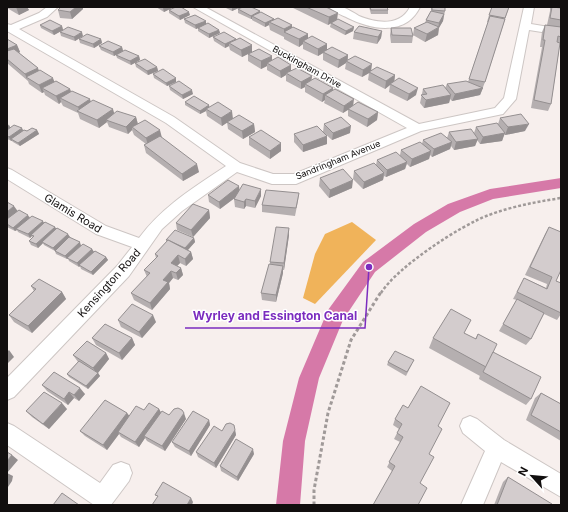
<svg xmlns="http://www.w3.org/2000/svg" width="568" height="512" viewBox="0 0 568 512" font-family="Inter,sans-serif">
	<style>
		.forest { fill: #f0b35a }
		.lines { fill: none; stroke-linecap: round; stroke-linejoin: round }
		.canal { fill: #d679a8; fill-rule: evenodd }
		.minor-casing { stroke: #cdc6c4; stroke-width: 2 }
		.path-far1 { stroke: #a09a99; stroke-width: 2.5; stroke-dasharray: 3 2; stroke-linecap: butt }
		.path { stroke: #a09a99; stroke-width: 3; stroke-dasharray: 3.5 2.5; stroke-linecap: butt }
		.minor { fill: #fff; fill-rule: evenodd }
		.wall { fill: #b5afb0 }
		.shaded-wall { fill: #948f90 }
		.building { fill: #d3cccd; stroke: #948f90 }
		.labels { text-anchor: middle; stroke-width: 3; stroke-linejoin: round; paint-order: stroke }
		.far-street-label { font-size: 9px; fill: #110e0e; stroke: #fff }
		.street-label { font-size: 11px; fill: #110e0e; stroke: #fff }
		.leader { fill: none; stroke: #7b2cbf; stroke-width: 1.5 }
		.callout-dot { fill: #7b2cbf; stroke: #fff; stroke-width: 1.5 }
		.callout-label { font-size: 12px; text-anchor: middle; font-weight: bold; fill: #7b2cbf; stroke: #fff; stroke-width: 3; stroke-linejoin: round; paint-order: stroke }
	</style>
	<rect width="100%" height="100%" fill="#f7efed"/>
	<polygon class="forest" points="352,222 376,240 315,304 303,298 315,254 325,234"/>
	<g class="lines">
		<polygon class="canal" points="561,178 561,188 493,199 460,212 426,232 375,272 343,320 319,378 305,441 300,505 276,505 283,441 299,378 328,310 363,262 414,224 448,204 490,189"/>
		<defs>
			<g id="minor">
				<path d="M47 7H58L47 17 19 29 174 117 240 163 273 174H294L407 128 193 7H205L419 124 495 108 504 98 524 7H534L531 24 561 29V35L529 30 516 99 503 114 421 131 296 184H272L237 172 182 211 162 229 129 276 14 397 7 400V378L117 266 132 247 96 234 7 179V168L12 170 106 226 139 238C163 206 193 188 226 166L166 123 7 31V24L11 25 39 13Z"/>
				<path d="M329 7C333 7 338 6 342 7 348 9 354 13 359 16 376 23 400 27 410 7H420C406 36 372 30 348 18 342 15 333 12 329 7Z"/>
				<polygon points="470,416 477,419 504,440 561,474 561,497 501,462 483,505 461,505 485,451 463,433 460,426 463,419"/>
				<polygon points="7,423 14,426 100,483 113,465 121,462 129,465 132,473 129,481 111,505 94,505 7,445"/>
			</g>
		</defs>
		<use href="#minor" class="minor-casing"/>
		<path class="path-far1" d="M381 293C397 267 461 225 489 215 513 206 536 202 561 198"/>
		<polyline class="path" points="314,505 314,490 328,413 351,340 381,292"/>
		<use href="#minor" class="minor"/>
	</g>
	<g class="wall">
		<polygon points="7,7 27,7 29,10 19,15 7,8"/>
		<polygon points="61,7 83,7 83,9 72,19 60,18 58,10"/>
		<polygon points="156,7 174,7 164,12"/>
		<polygon points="224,7 241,7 232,11"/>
		<polygon points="291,7 326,7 337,20 354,27 353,31 345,35 330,27 331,23 328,25"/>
		<polygon points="369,7 387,7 388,10 388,14 371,14"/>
		<polygon points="431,7 445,7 445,11 443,21 439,27 438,35 425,42 413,35 414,28 425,23 426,20 431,11"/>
		<polygon points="509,7 485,82 480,95 452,101 450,99 449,103 424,108 420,103 423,89 445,88 447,84 468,82 488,22 487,22 489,15"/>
		<polygon points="550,7 561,7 561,26 560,27 561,27 561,42 560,44 551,104 548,111 531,108 542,47 540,47 542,32 545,25 547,25 550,11"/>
		<polygon points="238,9 260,11 260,13 274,19 274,20 292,25 292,28 308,34 308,39 327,44 327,50 348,55 348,60 371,71 395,75 394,82 416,95 407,101 389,92 390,85 385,89 368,80 369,73 362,77 345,69 346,63 338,68 323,60 323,53 318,56 303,49 303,44 299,47 284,39 284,36 284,37 270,30 269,25 265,27 252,20 252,19 251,19 238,13"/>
		<polygon points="169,10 190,15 180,20 169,13"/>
		<polygon points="184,19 206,21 206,24 219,30 220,33 209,38 198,31 198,28 196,29 185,23"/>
		<polygon points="40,25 62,26 63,30 54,35 41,28"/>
		<polygon points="391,28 413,36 412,43 391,43 390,35"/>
		<polygon points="382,31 381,38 377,44 353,39 354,32"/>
		<polygon points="60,32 83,36 75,41 61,36"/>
		<polygon points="213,37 236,39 252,45 252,52 272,60 291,65 291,71 312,76 311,81 333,88 333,91 353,106 378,112 377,120 367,127 348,116 348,109 343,113 324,103 325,100 322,102 305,92 305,87 301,89 286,81 286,75 281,78 267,70 267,66 261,69 248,61 248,54 242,57 230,50 229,46 225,48 214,41"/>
		<polygon points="7,39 17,45 20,52 19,53 38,68 38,71 54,82 70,89 71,91 114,113 136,117 138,124 162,138 199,172 183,181 146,153 144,145 146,144 134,135 132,130 128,134 109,127 107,122 99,128 80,119 78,113 63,106 61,102 59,104 45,95 44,92 42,93 29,84 28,81 7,63"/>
		<polygon points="79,39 101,39 102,43 94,48 80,43"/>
		<polygon points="99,46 122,47 123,51 114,56 101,50"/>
		<polygon points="116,55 139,56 140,60 131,65 117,58"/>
		<polygon points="135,63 157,67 158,71 148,75 136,67"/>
		<polygon points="153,74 176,78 176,82 167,86 154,78"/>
		<polygon points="169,86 193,94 183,99 170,90"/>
		<polygon points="185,102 209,105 209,107 233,118 254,124 255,132 243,139 228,129 227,122 222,126 207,116 206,111 200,114 185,105"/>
		<polygon points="500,118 525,131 505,135 504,134 502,141 480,144 477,140 475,146 454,150 451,146 450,149 432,157 430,155 429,159 410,167 407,164 405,169 386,177 384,176 383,180 363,189 353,179 354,171 376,165 377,160 400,155 401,150 422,144 423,140 447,138 449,132 474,133 476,127 498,124"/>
		<polygon points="7,124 9,125 10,128 27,131 37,130 39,134 20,146 13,142 12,141 7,139"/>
		<polygon points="324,124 350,133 332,140 323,132"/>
		<polygon points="294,134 327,144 303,152 294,142"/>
		<polygon points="249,137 281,151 270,159 249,145"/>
		<polygon points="320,178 352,188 329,198 319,186"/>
		<polygon points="239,191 261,196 255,208 246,206 244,209 235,207 234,199 236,197 220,209 209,202 208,195"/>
		<polygon points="299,193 298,201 295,216 262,212 262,205"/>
		<polygon points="7,202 17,211 30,217 55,227 56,229 70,237 81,245 92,249 94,252 106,257 108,260 93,275 81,269 80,266 79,267 69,261 68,258 67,259 56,254 55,251 44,245 43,243 38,248 31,245 29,241 33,238 32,236 30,238 18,232 17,230 15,231 7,227"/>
		<polygon points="209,210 210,218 193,237 177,230 176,223"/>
		<polygon points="549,227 556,281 561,283 561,314 557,320 544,314 531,339 526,345 499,331 517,300 513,299 524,278 546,288 547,284 525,275 545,234"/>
		<polygon points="289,228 289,235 284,270 283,270 283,273 276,302 262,300 261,293 270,264 270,262"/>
		<polygon points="194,238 195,242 188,250 191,252 193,259 186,266 180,263 177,266 181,268 183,275 178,280 173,278 169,283 170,289 152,310 134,300 131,293 147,277 144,270 156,258 155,254 167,242 166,240"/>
		<polygon points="31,286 62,292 66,299 32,333 14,322 9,315 34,291"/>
		<polygon points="118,320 156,322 142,338 121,327"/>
		<polygon points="464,333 475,339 478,334 493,352 531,399 526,405 479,379 480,375 480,376 429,348 433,338"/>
		<polygon points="92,338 132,338 135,345 122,360 96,345"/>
		<polygon points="106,353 109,359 98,373 100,376 88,389 69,377 67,374 78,362 73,355"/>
		<polygon points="388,362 412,364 406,376 387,365"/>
		<polygon points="42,385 85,394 79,401 74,398 68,405 47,391"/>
		<polygon points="541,393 561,404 561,441 526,420 535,398"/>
		<polygon points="450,403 392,471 387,467 400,442 394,439 399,429 393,425 395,419 408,408"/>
		<polygon points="67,409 49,429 32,417 26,411"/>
		<polygon points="159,409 161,413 186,419 165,451 147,441 145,438 139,447 121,437 119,434 107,450 85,436 80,431 127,413 129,416 144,410"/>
		<polygon points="209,420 210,425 191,456 175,447 172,442"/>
		<polygon points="235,430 236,435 216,468 198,457 196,452 222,431"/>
		<polygon points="254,454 238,481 221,471 220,466"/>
		<polygon points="508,477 551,505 494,505 503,482"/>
	</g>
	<g class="shaded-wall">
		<polygon points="16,7 27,7 29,10 19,15"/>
		<polygon points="76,7 83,7 83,9 72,19 70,12"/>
		<polygon points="166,7 174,7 164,12 163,8"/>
		<polygon points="232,7 241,7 232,11"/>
		<polygon points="260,11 260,15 252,16 252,19 251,19 251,16"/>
		<polygon points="189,12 190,15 180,20 179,16"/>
		<polygon points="338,13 337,20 328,25 329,17"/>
		<polygon points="444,14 443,21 439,28 439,27 438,35 425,42 427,34 438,28 439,23"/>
		<polygon points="274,19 274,22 269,22 269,25 265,27 265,23"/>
		<polygon points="206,21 206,25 196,29 195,25"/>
		<polygon points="292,25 292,32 284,32 284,37 284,29"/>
		<polygon points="62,26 63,30 54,35 52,31"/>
		<polygon points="354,27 353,31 345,35 346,31"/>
		<polygon points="219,30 220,33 209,38 209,34"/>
		<polygon points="382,31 381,38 377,44 378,37"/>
		<polygon points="82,32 83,36 75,41 74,37"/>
		<polygon points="308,34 308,42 303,41 303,44 299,47 299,39"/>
		<polygon points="101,39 102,43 94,48 93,44"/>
		<polygon points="236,39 229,43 229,46 225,48 225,44"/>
		<polygon points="327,44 327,51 323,52 323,53 318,56 318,49"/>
		<polygon points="17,45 20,52 7,58 7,49"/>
		<polygon points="252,45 252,52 242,57 241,50"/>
		<polygon points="122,47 123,51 114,56 113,52"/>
		<polygon points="348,55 347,62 346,61 346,63 338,68 339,60"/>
		<polygon points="139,56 140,60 131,65 130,61"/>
		<polygon points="272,56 272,63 267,63 267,66 261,69 261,61"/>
		<polygon points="372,64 371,72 362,77 363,70"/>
		<polygon points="291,65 291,73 286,73 286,75 281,78 280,71"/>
		<polygon points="157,67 158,71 148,75 147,71"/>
		<polygon points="38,68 41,76 26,77 28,81 25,74"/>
		<polygon points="395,75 394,83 390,84 390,85 385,89 386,81"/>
		<polygon points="312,76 311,83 305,84 305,87 301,89 301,82"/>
		<polygon points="53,78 56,86 42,88 44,92 42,93 39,85"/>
		<polygon points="176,78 176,82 167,86 166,83"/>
		<polygon points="333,88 332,95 325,95 325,100 322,102 323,94"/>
		<polygon points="418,88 416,95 407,101 409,94"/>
		<polygon points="483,88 480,95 452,101 455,94"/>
		<polygon points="70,89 72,96 60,98 61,102 59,104 56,96"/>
		<polygon points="192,90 193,94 183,99 182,95"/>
		<polygon points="451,95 449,103 424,108 426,100"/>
		<polygon points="90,99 92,106 80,112 78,107"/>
		<polygon points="354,99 353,107 343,113 344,106"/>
		<polygon points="209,105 210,109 206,109 206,111 200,114 200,111"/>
		<polygon points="113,109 115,116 106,120 107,122 99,128 97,120"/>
		<polygon points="232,111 233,119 222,126 221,118"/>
		<polygon points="378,112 377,120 367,127 368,119"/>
		<polygon points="136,117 138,125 132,127 132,130 128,134 126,127"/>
		<polygon points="254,124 255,132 243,139 242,131"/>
		<polygon points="529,124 525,131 505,135 508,127"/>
		<polygon points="9,125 11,129 7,132 7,127"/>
		<polygon points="351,126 350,133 332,140 333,133"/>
		<polygon points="22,128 24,132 11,139 12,141 11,141 9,137"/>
		<polygon points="37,130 39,134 20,146 18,143"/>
		<polygon points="160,130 162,138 148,146 146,138"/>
		<polygon points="505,133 502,141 480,144 483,137"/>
		<polygon points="327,136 327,144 303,152 303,145"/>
		<polygon points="478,139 475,146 454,150 456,142"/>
		<polygon points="452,142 450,149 432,157 434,149"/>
		<polygon points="281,143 281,151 270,159 270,151"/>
		<polygon points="431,151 429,159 410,167 412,159"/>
		<polygon points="407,162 405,169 386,177 387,170"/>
		<polygon points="197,164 199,172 183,181 182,174"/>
		<polygon points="384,173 383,180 363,189 364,182"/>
		<polygon points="353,180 352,188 329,198 330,190"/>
		<polygon points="239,186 240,194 220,209 219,202"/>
		<polygon points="261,189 261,196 255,208 255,201"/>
		<polygon points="246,199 246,206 244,209 244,202"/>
		<polygon points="14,206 19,213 7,223 7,212"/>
		<polygon points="209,210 210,218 193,237 191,230"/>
		<polygon points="28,215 30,219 16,229 17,230 15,231 13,228"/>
		<polygon points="43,221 45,225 31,235 32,236 30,238 28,234"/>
		<polygon points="55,227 57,230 42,242 43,243 38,248 36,244"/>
		<polygon points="289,228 289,235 284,270 284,263"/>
		<polygon points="68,234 70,237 55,251 53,248"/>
		<polygon points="194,238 195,242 186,252 185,248"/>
		<polygon points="80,242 81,246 67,259 65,256"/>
		<polygon points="92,249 94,252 79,267 77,263"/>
		<polygon points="191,252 193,259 186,266 185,259"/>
		<polygon points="178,255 180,263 173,270 171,263"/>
		<polygon points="106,257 108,260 93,275 91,272"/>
		<polygon points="283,266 283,273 276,302 276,295"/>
		<polygon points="181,268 183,275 178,280 176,273"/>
		<polygon points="171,271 173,278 169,283 170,289 152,310 150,303 163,280"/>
		<polygon points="62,292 66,299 32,333 28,326"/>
		<polygon points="153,315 156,322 142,338 139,332"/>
		<polygon points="132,338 135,345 122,360 119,353"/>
		<polygon points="9,350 14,357 7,364 7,352"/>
		<polygon points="106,353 109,359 97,374 93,368"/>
		<polygon points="98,373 100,376 88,389 86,386"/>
		<polygon points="80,388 85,394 79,401 74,395"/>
		<polygon points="69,392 74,398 68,405 64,399"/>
		<polygon points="62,403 67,409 49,429 43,424"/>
		<polygon points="159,409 162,414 144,436 145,438 139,447 135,442"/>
		<polygon points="127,413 131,418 118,432 119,434 107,450 103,445"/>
		<polygon points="184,413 186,419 165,451 162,446"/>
		<polygon points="209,420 210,425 191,456 189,451"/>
		<polygon points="235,430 236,435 216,468 214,463"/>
		<polygon points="253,449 254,454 238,481 237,477"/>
		<polygon points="12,455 18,460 7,473 13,476 12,481 8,487 7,486 7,461"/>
		<polygon points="191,498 193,502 192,505 187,505"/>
	</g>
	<g class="building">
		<polygon points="61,7 76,7 70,12 58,10"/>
		<polygon points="176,7 181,7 189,12 179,16 169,10"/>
		<polygon points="243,7 251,7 260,11 251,16 238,9"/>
		<polygon points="306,7 326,7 338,13 329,17"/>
		<polygon points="370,7 387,7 388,10 371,10"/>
		<polygon points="432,7 445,7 445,11 432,10"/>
		<polygon points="492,7 509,7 505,18 489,15"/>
		<polygon points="552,7 561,8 561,20 550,18"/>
		<polygon points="431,11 444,14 439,23 426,20"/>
		<polygon points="261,12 274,19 265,23 252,16"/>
		<polygon points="195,15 206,21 195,25 184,19"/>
		<polygon points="490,16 505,19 485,82 469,79"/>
		<polygon points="278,18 292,25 284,29 269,22"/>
		<polygon points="338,19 354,27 346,31 331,23"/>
		<polygon points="50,20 62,26 52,31 40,25"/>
		<polygon points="427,22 439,27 427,34 414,28"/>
		<polygon points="208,23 219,30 209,34 198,28"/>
		<polygon points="545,25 561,27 561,37 558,36 557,42 560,43 551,104 534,100 545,40 543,40"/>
		<polygon points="359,26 382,31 378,37 354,32"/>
		<polygon points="68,27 82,32 74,37 60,32"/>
		<polygon points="293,27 308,34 299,39 284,32"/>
		<polygon points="391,28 411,28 413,36 392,35"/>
		<polygon points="224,32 236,39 225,44 213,37"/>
		<polygon points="87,34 101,39 93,44 79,39"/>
		<polygon points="312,36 327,44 318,49 303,41"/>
		<polygon points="240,38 252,45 241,50 229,43"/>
		<polygon points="7,39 17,45 7,49"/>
		<polygon points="108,41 122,47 113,52 99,46"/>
		<polygon points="332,47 348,55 339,60 323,52"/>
		<polygon points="14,49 38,68 25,74 7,59 7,51"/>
		<polygon points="259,49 272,56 261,61 248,54"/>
		<polygon points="125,50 139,56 130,61 116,55"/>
		<polygon points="355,56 372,64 363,70 346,61"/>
		<polygon points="278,57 291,65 280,71 267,63"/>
		<polygon points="145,59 157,67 147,71 135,63"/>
		<polygon points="377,67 395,75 386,81 369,72"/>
		<polygon points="297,68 312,76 301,82 286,73"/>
		<polygon points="163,69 176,78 166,83 153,74"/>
		<polygon points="40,70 53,78 39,85 26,77"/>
		<polygon points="315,78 333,88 323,94 305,84"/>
		<polygon points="399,78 418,88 409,94 390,84"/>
		<polygon points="56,81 70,89 56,96 42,88"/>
		<polygon points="179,81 192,90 182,95 169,86"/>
		<polygon points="466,81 483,88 455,94 447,84"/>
		<polygon points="443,85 451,95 426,100 421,95 427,94 423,89"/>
		<polygon points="335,89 354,99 344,106 325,95"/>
		<polygon points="72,91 90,99 78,107 60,98"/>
		<polygon points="194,96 209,105 200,111 185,102"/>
		<polygon points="93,100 113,109 97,120 77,111"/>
		<polygon points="218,102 232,111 221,118 206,109"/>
		<polygon points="358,102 378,112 368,119 348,109"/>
		<polygon points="117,111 136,117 126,127 106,120"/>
		<polygon points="521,114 529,124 508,127 500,118"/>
		<polygon points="239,115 254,124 242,131 227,122"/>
		<polygon points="341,117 351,126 333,133 324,124"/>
		<polygon points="145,120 160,130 146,138 132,127"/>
		<polygon points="497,123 505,133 483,137 476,127"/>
		<polygon points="14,125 22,128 9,137 7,136 7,130"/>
		<polygon points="317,126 327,136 303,145 294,134"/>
		<polygon points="32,128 37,130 18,143 11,139 24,130 27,131"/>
		<polygon points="471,129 478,139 456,142 449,132"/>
		<polygon points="261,130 281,143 270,151 249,137"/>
		<polygon points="441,133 452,142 434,149 423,140"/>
		<polygon points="160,136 197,164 182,174 144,145"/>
		<polygon points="420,142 431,151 412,159 401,150"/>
		<polygon points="396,152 407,162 387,170 377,160"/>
		<polygon points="374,163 384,173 364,182 354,171"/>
		<polygon points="343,169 353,180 330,190 320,178"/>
		<polygon points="228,180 239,186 219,202 208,195"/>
		<polygon points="243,184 261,189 255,201 246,199 244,202 234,199"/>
		<polygon points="266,190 299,193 296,208 262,205"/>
		<polygon points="7,202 14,206 7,212"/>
		<polygon points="193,204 209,210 191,230 176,223"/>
		<polygon points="19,210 28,215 13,228 7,224 7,219"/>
		<polygon points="32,216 43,221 28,234 16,229"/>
		<polygon points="45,222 55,227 36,244 29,241 34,236 31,235"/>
		<polygon points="276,227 289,228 284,263 270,262"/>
		<polygon points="549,227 561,232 561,270 556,281 561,283 561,313 517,292 524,278 547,289 552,277 530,267"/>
		<polygon points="57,228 68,234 53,248 42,242"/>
		<polygon points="175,230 194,238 185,248 168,240 166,240"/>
		<polygon points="69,237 80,242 65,256 55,251"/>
		<polygon points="168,240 191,252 185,259 178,255 171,263 181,268 176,273 171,271 163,280 168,282 150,303 131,293 150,273 144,270 158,256 155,254"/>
		<polygon points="83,244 92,249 77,263 67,258"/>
		<polygon points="95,251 106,257 91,272 79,265"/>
		<polygon points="269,264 283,266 276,295 261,293"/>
		<polygon points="39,279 62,292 28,326 9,315 36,289 31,286"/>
		<polygon points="517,299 544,313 531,339 503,324"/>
		<polygon points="132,304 153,315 139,332 118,320"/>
		<polygon points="451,309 471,320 464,333 476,339 478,334 497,344 486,367 433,338"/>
		<polygon points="105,324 132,338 119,353 92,338"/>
		<polygon points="87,341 106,353 93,368 73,355"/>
		<polygon points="395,351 414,360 407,372 388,362"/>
		<polygon points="493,352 541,377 531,399 483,372"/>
		<polygon points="79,361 98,373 86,386 67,374"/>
		<polygon points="54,372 80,388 74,395 69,392 64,399 42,385"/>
		<polygon points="421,386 450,403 438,426 442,429 429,454 434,457 420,483 427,488 418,505 373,505 395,466 389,462 403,437 397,433 402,424 395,419 403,405 408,408"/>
		<polygon points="44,392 62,403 43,424 26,411"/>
		<polygon points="541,393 561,404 561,432 531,415"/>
		<polygon points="105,400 127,413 103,445 80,431"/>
		<polygon points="149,403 159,409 135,442 118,432 136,406 144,410"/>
		<polygon points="178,408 182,410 184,413 162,446 144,436 162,411 169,415 174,409"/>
		<polygon points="193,411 209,420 189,451 172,442"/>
		<polygon points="230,423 234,425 235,430 214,463 196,452 214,426 222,431 226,424"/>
		<polygon points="236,439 253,449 237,477 220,466"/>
		<polygon points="7,452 12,455 7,461"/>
		<polygon points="508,477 552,504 551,505 497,505"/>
		<polygon points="163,482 191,498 187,505 152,505 158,496 155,495"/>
		<polygon points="62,493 79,505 53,505"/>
	</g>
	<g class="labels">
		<g class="far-street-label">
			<text transform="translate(307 67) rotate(29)" y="3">Buckingham Drive</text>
			<text transform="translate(338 160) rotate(-22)" y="3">Sandringham Avenue</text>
		</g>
		<g class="street-label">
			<text transform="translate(73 213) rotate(31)" y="4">Glamis Road</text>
			<text transform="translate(109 283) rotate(-48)" y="4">Kensington Road</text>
		</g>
	</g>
	<path class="leader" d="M369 267L365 328H185"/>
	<circle class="callout-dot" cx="369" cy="267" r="4"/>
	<g class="callout-label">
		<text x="275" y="320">Wyrley and Essington Canal</text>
	</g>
	<rect width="568" height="512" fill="none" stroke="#110e0e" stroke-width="16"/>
	<g transform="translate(532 476) rotate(297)" stroke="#ffffff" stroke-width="3" paint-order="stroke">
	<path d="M0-3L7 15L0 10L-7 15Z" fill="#110e0e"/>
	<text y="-6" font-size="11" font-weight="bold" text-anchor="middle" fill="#110e0e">N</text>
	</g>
</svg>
